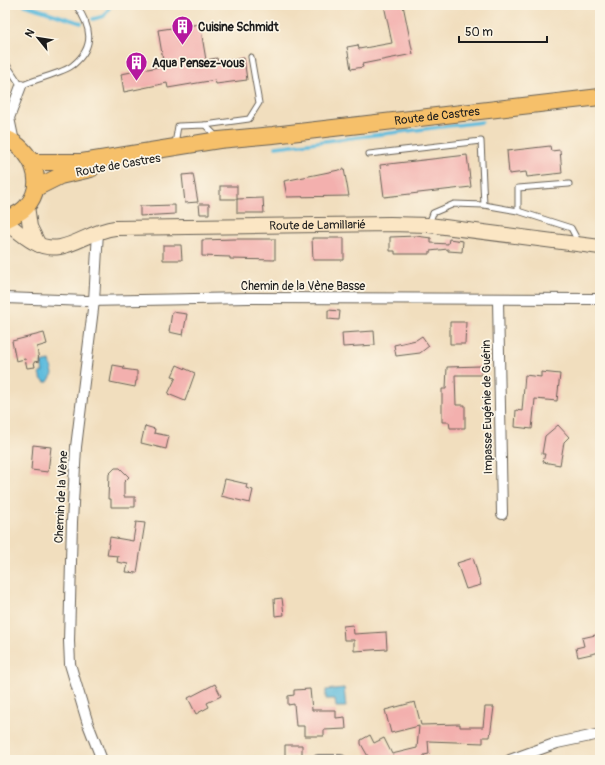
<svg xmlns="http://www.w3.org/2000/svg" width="605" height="765" viewBox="0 0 605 765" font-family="Pangolin,sans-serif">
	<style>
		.water { fill: #5fbcdd; stroke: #3e6c7c }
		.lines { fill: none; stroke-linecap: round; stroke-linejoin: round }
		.stream { stroke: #5fbcdd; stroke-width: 3.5 }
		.building { fill: #f3b0ae }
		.service-casing { stroke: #676055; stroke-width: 7 }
		.minor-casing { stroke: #676055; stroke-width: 12 }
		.secondary-casing { stroke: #676055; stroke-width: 16 }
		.primary-casing { stroke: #676055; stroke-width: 18 }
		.service { stroke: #fff; stroke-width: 5 }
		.minor { stroke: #fff; stroke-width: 10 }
		.secondary { stroke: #fbe6c4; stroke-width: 14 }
		.primary { stroke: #f6c06b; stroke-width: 16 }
		.labels { text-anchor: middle; stroke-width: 3.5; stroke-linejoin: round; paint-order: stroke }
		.poi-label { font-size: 12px; font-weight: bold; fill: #1c1c1c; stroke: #fcf5e5; text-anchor: start }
		.street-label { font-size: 12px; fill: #1c1c1c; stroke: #fcf5e5 }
	</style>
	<rect width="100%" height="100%" fill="#fcf5e5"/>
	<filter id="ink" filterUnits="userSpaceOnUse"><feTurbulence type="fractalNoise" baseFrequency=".025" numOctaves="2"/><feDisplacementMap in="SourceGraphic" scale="8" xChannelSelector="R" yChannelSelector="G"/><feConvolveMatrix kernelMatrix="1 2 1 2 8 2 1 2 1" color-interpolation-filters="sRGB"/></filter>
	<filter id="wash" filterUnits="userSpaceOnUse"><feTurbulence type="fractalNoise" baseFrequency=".012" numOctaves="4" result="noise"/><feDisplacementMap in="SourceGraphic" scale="16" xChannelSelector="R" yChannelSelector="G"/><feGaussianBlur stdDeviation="0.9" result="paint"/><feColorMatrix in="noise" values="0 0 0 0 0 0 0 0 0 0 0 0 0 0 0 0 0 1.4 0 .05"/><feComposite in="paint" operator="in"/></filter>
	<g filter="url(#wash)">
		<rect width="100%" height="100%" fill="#f1debe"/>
		<g class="water">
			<polygon points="50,361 53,374 48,382 45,382 41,379 39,374 41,372 43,372 41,363"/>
			<polygon points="344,688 346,707 336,707 335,699 326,699 326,690"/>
		</g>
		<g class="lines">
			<g class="stream">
				<polyline points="25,5 81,23"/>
				<polyline points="93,19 104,16 111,5"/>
				<polyline points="276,147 482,122"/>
			</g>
		</g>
		<g id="blocks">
			<g class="building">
				<polygon points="384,5 403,5 413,54 362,64 363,67 351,69 347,47 358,45 359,49 392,43"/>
				<polygon points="200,24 206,60 217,58 218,62 244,58 247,80 216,84 215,80 168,88 167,83 124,92 121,74 164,66 158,30"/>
				<polygon points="550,146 551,151 560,150 562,173 527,177 526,172 509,174 507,151"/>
				<polygon points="467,155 471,187 384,197 380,165"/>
				<polygon points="344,169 349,196 287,197 284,181"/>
				<polygon points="193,174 198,202 185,203 182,175"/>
				<rect x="220" y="186" width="17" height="13"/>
				<polygon points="263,198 264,213 237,213 237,199"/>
				<polygon points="199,204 209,204 209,214 200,214"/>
				<polygon points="175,205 175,214 140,216 140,206"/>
				<polygon points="416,236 431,238 431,243 448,244 449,239 463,241 462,252 448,251 448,249 430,251 430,254 395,254 395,251 390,251 390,237"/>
				<polygon points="312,238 344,238 344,260 313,260"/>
				<polygon points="233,239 275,239 275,260 230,259 230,257 202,256 202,240"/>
				<polygon points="163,245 181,245 182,260 163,260"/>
				<polygon points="328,310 340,311 339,320 328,319"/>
				<polygon points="172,312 187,314 183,335 169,332"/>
				<polygon points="450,322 466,322 465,344 450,344"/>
				<polygon points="374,331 375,345 343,347 342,333"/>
				<polygon points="44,333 47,344 37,347 39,361 34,362 35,367 27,368 25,359 16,361 12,341"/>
				<polygon points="422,336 429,346 420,353 396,356 394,345 416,340"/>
				<polygon points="113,365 124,367 123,369 137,371 137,381 136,381 135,387 110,382"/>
				<polygon points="177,365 195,373 185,401 168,394 176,377 172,376"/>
				<polygon points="481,366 481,375 455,375 456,405 465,405 465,428 450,428 449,422 442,422 442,389 446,389 447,367"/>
				<polygon points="541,372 560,374 557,401 535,399 532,429 515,427 516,410 522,411 525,375 541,377"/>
				<polygon points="558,425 569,437 564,442 560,465 543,462 545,454 542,454 545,436"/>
				<polygon points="145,426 155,429 154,433 169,436 166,449 141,443"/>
				<polygon points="33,445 51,447 48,472 31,470"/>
				<polygon points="115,468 120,468 129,477 124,482 124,497 135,497 135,507 111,507 111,499 108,499 109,474"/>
				<polygon points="225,479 247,484 246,488 253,490 250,503 221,496"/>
				<polygon points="136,522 145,523 137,573 126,572 128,564 117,562 118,556 107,555 110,537 133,541"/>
				<polygon points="473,558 481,585 466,589 457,563"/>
				<polygon points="282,598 284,615 275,616 274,599"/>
				<polygon points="353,625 354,634 386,632 387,649 354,651 354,640 344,640 343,626"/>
				<polygon points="600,634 600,652 578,657 576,648 584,646 582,638"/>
				<polygon points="215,684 221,696 207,703 209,707 196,714 188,698"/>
				<polygon points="310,689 312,710 336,710 336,718 345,717 346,729 324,730 324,736 304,736 304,726 296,726 294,704 288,705 288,696 294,695 294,690"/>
				<polygon points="415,702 421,725 460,724 460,727 483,727 485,707 494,707 490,737 483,737 483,743 428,741 429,754 424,755 424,760 370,760 361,744 361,740 370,735 374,743 384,738 392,754 417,748 419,726 391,733 385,710"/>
				<polygon points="285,745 302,745 302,755 285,756"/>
			</g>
		</g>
	</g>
	<g filter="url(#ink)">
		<use href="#blocks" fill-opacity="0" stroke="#676055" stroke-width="1"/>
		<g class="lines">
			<defs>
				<g id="service">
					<path d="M5 62 21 86C34 79 64 73 73 65 96 46 91 27 76 5"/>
					<polyline points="205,125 249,119 259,103 251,57"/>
					<polyline points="175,144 178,126 205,125 217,137"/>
					<polyline points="369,154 481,141 484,205"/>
					<polyline points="518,211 518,188 569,184"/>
					<polyline points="429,224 433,213 454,204 484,205 518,211 571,228 579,243"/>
				</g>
				<g id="minor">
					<polyline points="14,142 9,118 21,86"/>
					<polyline points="98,232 94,301 76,447 72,522 69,641 70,664 88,724 102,760"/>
					<polyline points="5,298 87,301 249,298 600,299"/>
					<polyline points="498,300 502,514"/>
					<polyline points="318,760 341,760"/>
					<polyline points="510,760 557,743 600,734"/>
				</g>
				<g id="secondary">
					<polyline points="27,206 30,227 39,245"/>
					<path id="s1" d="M5 221C14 228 23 237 33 242 64 259 83 232 115 228L390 224 429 225 600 247"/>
				</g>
				<g id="primary">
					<path d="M5 138C31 148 48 183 26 207 21 213 12 216 5 220"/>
					<path id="s2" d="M33 162H82L219 140 273 135 600 97"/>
					<polyline points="36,188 60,176 91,169"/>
				</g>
			</defs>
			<use href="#service" class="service-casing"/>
			<use href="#minor" class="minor-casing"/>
			<use href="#secondary" class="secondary-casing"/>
			<use href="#primary" class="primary-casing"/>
			<use href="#service" class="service"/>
			<use href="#minor" class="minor"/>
			<use href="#secondary" class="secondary"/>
			<use href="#primary" class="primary"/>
		</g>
	</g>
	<defs>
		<symbol id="building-pin" viewBox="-11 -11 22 30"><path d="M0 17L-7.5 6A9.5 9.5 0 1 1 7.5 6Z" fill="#b5179e" stroke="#fcf5e5"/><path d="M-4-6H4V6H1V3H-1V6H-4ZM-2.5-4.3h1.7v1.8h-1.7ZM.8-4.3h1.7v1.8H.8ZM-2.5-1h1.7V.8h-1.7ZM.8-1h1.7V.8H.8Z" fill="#fff"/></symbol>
	</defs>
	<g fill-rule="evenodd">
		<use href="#building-pin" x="170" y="14" width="25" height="34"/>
		<use href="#building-pin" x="124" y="50" width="25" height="34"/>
	</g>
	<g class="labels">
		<g class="poi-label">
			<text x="198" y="31">Cuisine Schmidt</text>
			<text x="152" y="67">Aqua Pensez-vous</text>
		</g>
		<g class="street-label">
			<text dy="4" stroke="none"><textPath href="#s2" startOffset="407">Route de Castres</textPath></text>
			<text transform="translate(118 165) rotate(-10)" y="4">Route de Castres</text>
			<text dy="4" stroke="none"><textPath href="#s1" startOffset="324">Route de Lamillarié</textPath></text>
			<text x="303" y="290">Chemin de la Vène Basse</text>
			<text transform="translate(487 407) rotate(-91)" y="4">Impasse Eugénie de Guérin</text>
			<text transform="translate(61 497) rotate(-87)" y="4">Chemin de la Vène</text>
		</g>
	</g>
	<rect width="605" height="765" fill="none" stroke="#fcf5e5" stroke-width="20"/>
	<g transform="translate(38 38) rotate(300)" stroke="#fcf5e5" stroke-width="3" paint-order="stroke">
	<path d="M0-3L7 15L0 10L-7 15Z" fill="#1c1c1c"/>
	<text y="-6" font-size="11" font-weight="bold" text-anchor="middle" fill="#1c1c1c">N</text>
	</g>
	<path d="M459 36v6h88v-6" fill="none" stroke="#1c1c1c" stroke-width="2"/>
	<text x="465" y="36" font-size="12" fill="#1c1c1c" stroke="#fcf5e5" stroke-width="3" paint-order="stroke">50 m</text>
</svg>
